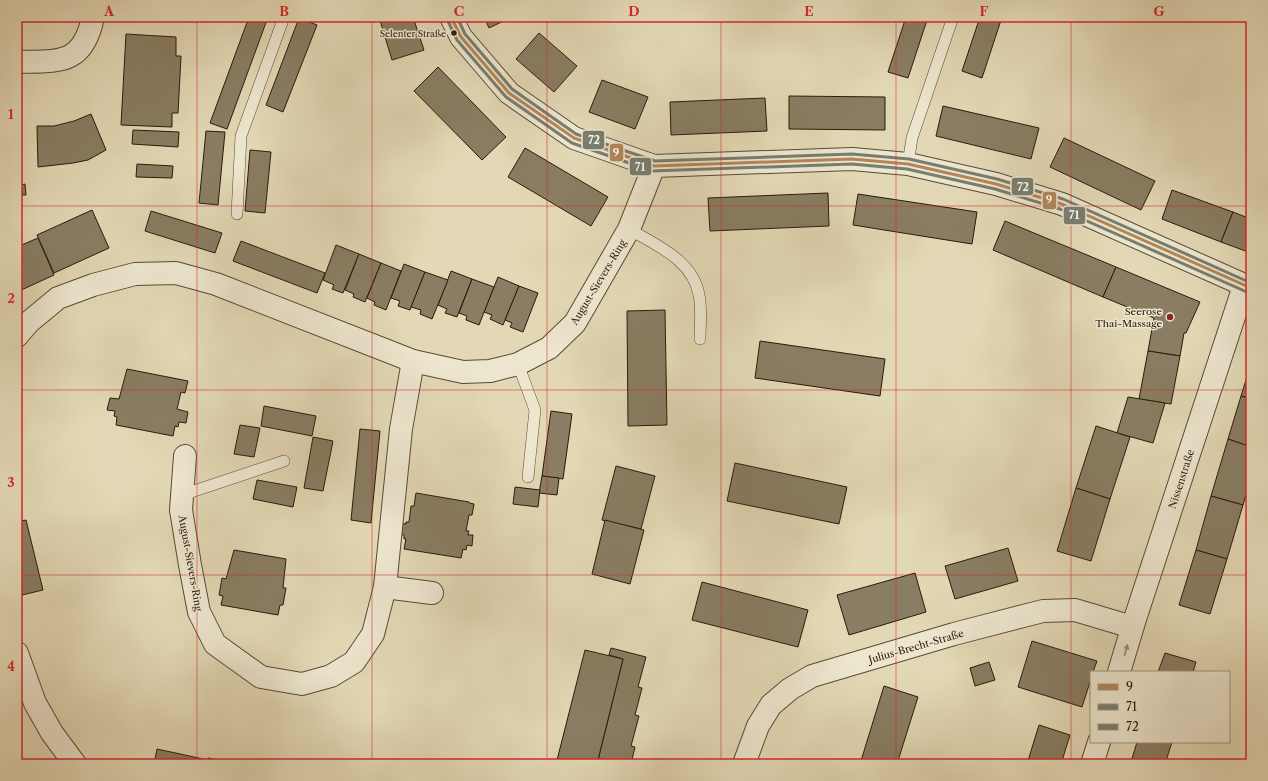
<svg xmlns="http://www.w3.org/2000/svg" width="1268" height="781" viewBox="0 0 1268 781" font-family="'Libre Caslon Text',serif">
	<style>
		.building { fill: #897d63; stroke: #281b0a }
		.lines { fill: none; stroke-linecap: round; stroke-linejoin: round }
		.lane-casing { stroke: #574a35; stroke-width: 12 }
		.street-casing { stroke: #574a35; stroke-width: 24 }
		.lane { stroke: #ede6cf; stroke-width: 11 }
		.street { stroke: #ede6cf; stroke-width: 22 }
		.bus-1-casing { stroke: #ede6cf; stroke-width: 6 }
		.bus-2-casing { stroke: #ede6cf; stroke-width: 6 }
		.bus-3-casing { stroke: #ede6cf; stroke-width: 6 }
		.bus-1 { stroke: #b38658; stroke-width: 3 }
		.bus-2 { stroke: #797e6f; stroke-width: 3 }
		.bus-3 { stroke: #797e6f; stroke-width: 3 }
		.oneway { fill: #948b76 }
		.grid { fill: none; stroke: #d62828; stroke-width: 1; stroke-opacity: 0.55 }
		.bus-dot { fill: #281b0a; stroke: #ede6cf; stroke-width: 1.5 }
		.poi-dot { fill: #8f2418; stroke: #ede6cf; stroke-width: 1.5 }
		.labels { text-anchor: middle; stroke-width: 3; stroke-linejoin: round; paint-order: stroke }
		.bus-label { font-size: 9px; fill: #281b0a; stroke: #ede6cf; text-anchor: end }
		.street-label { font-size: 10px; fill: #281b0a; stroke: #ede6cf }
		.poi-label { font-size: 10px; fill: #281b0a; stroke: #ede6cf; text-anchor: end }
		.line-badge { stroke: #ede6cf; stroke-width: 1.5 }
		.badge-label { font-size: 11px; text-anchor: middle; font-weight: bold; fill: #fff }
		.neatline { fill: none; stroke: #d62828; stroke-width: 1.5 }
		.grid-label { font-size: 13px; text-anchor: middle; font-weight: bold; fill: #d62828 }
	</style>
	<rect width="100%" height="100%" fill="#e3d8b5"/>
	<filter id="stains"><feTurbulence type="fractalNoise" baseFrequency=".005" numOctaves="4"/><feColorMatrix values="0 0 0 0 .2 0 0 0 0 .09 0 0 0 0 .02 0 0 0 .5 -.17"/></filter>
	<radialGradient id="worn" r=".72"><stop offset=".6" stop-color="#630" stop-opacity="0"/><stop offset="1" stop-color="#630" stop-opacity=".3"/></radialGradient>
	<g class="building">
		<polygon points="151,17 181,17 181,19"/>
		<polygon points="249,17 268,17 227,129 210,123"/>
		<polygon points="379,17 413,17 424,50 392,60"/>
		<polygon points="484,17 512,17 489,28"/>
		<polygon points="906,17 928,17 908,78 888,72"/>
		<polygon points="980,17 1002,17 982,78 962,71"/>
		<polygon points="299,18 317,25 283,112 266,105"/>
		<polygon points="539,33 577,66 554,92 516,59"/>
		<polygon points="126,34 176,37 176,56 181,56 178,113 172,113 172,127 121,125"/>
		<polygon points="438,67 506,137 482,160 414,91"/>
		<polygon points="602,80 648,97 635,129 589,112"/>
		<polygon points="17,95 21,185 25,184 26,195 17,195"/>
		<polygon points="789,96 885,97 885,130 789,129"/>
		<polygon points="765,98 767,131 671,135 670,102"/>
		<polygon points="943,106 1039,128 1031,159 936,136"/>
		<polygon points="91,114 106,150 88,160 73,163 38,167 37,126 54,126 74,121"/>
		<polygon points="133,130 179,132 178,147 132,144"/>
		<polygon points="206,131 225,132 218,205 199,203"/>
		<polygon points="1064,138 1155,181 1141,210 1050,167"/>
		<polygon points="525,148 608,197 591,226 508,177"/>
		<polygon points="250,150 271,152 265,213 245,211"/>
		<polygon points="137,164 173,166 172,178 136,177"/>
		<polygon points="1172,190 1233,212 1221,242 1162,219"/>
		<polygon points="828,193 829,226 710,231 708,198"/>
		<polygon points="858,194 977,212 972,244 853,225"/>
		<polygon points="92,210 109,248 54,273 37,235"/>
		<polygon points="151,211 222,233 215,253 145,231"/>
		<polygon points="1233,212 1251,219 1251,253 1221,242"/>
		<polygon points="1005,221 1116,267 1103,297 993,250"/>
		<polygon points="38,238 54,275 17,292 17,247"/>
		<polygon points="241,241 325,273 317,293 233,261"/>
		<polygon points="336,245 359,254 343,293 332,289 334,285 323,280"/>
		<polygon points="359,254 381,263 365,302 353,297 354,294 345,290"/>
		<polygon points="381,263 401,271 386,310 374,305 375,302 367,298"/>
		<polygon points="404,264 425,272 410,310 398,306 400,301 391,298"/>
		<polygon points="1116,267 1200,302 1186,333 1184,333 1180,356 1148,351 1154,318 1103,297"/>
		<polygon points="451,271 472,279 457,317 445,313 447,309 438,305"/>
		<polygon points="425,272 448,280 432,319 420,314 421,310 411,307"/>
		<polygon points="498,277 519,286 503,325 490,319 492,315 484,312"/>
		<polygon points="472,279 494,287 479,325 466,320 467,316 459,313"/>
		<polygon points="519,286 538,293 523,332 510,327 512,323 505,320"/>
		<polygon points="665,310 667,425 628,426 627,311"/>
		<polygon points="760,341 885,359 880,396 755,378"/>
		<polygon points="1148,351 1180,356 1171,404 1139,399"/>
		<polygon points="1251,364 1251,399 1241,396"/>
		<polygon points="127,369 188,381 185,393 181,392 177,409 188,412 186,423 179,422 178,427 175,426 173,436 116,425 117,417 114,416 115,411 107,410 110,398 119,399"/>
		<polygon points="1241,396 1251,399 1251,447 1228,439"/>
		<polygon points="1128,397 1165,403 1153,443 1117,433"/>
		<polygon points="264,406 316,416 312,436 261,426"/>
		<polygon points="551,411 572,414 563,479 542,476"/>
		<polygon points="240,425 260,428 254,457 234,454"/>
		<polygon points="1096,426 1130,437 1110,499 1076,488"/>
		<polygon points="360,429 380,431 371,523 351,520"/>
		<polygon points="313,437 333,441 323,491 304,488"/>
		<polygon points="1228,439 1251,447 1251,478 1243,505 1211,496"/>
		<polygon points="735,463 847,487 839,524 727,501"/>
		<polygon points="616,466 655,476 641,529 602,520"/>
		<polygon points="542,476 559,478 557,495 539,493"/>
		<polygon points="257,480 297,487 293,507 253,499"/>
		<polygon points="515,487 540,490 538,507 513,504"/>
		<polygon points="1076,488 1110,499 1091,561 1057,551"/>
		<polygon points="416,493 469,502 469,503 474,504 472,515 469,515 466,531 469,531 468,535 473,535 472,546 467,545 466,550 463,549 461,558 404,549 406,539 404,539 404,535 395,533 397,523 406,524 406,522 409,522 411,506 414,506"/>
		<polygon points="1211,496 1243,505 1227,559 1196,550"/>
		<polygon points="26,520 43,590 22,595 17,575 17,522"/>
		<polygon points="605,520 644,530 630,584 592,574"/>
		<polygon points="1008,548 1018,581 955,599 945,566"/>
		<polygon points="234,550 286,559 283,588 286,588 283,605 280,605 278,615 221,605 223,596 219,595 222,578 226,579"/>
		<polygon points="1196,550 1227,559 1210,614 1179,605"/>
		<polygon points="915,573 926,612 849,635 837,595"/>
		<polygon points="702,582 808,610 798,647 692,620"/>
		<polygon points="1032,641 1097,661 1093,672 1091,672 1091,679 1082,707 1018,687"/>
		<polygon points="611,648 646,657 638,687 642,688 635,715 639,716 631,746 635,747 631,764 597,764 623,659 609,655"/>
		<polygon points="585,650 623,659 597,764 556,764"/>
		<polygon points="1165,653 1196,662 1193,672 1158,672"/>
		<polygon points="989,662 995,680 975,686 970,668"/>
		<polygon points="884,686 918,697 897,764 860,764"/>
		<polygon points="1039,725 1070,735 1061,764 1027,764"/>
		<polygon points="1137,742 1172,742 1165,764 1137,764 1131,762"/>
		<polygon points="17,746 18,751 22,764 17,764"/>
		<polygon points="157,749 208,760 207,764 154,764"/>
		<polygon points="208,758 238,764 207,764"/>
	</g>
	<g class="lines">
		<defs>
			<g id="lane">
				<polyline points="908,164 912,138 953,17"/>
				<polyline points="237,214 241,136 284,17"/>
				<path d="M629 229C657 246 693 260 699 295 702 309 700 325 700 339"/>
				<polyline points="518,364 535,410 528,477"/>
				<polyline points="182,495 284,461"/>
			</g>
			<g id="street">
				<polyline points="451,17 461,37 509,93 574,138 654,166 852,159 908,164 996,184 1062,204 1251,288"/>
				<path d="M17 62C58 61 83 66 93 17"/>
				<polyline points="17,336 29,322 58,298 93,285 135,274 176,273 216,284 413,361 463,372 490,371 518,364 549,348 575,323 629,229 654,166"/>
				<polyline points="185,456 181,510 190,565 199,612 215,644 261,677 302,684 331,676 354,662 373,634 385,587 401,429 413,361"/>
				<polyline points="385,587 432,593"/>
				<polyline points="17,653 35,703 52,733 75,764"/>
				<polyline points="1119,672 1135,619 1244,286"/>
				<polyline points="744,764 758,726 771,705 790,689 812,676 954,634 1043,611 1075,610 1132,627"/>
				<polyline points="1092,764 1099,742"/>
			</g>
		</defs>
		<use href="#lane" class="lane-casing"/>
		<use href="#street" class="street-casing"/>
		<use href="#lane" class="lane"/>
		<use href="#street" class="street"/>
		<defs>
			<polyline id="bus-1" points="451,17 461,37 509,93 574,138 654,166 852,159 908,164 996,184 1062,204 1251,288"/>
			<polyline id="bus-2" points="447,19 457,40 506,97 572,143 652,171 852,164 907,169 995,189 1060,209 1249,293"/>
			<polyline id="bus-3" points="457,17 465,34 512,89 576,134 655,161 852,154 909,159 997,179 1063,199 1251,283"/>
		</defs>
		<use href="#bus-1" class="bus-1-casing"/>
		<use href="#bus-2" class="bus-2-casing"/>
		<use href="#bus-3" class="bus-3-casing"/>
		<use href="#bus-1" class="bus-1"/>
		<use href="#bus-2" class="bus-2"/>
		<use href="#bus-3" class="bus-3"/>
	</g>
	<defs><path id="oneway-solid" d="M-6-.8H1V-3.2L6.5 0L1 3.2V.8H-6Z"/></defs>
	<use class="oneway" href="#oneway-solid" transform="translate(1126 650) rotate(-74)"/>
	<path class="grid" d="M197 17V764M372 17V764M547 17V764M721 17V764M896 17V764M1071 17V764M17 206H1251M17 390H1251M17 575H1251"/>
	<circle class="bus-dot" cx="454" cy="33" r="3.5"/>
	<circle class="poi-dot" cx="1170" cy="317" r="4"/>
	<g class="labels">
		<g class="bus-label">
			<text x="446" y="37">Selenter Straße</text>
		</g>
		<g class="street-label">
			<text transform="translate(598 282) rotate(-59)" y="4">August-Sievers-Ring</text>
			<text transform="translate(1181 479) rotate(-72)" y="4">Nissenstraße</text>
			<text transform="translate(191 563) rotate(80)" y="4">August-Sievers-Ring</text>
			<text transform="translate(916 646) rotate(-16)" y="4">Julius-Brecht-Straße</text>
		</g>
		<g class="poi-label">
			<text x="1162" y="315">Seerose<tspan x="1162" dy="12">Thai-Massage</tspan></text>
		</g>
	</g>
	<g class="line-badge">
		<rect x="582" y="130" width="23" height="20" rx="4" fill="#797e6f"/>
		<rect x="609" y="143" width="15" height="19" rx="4" fill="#b38658"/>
		<rect x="629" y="157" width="23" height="19" rx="4" fill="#797e6f"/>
		<rect x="1011" y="177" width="23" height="19" rx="4" fill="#797e6f"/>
		<rect x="1042" y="191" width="15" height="19" rx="4" fill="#b38658"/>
		<rect x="1063" y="206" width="23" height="19" rx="4" fill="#797e6f"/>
	</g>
	<g class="badge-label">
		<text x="594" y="144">72</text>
		<text x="616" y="157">9</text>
		<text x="640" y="171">71</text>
		<text x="1023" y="191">72</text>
		<text x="1049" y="204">9</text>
		<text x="1074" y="219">71</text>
	</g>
	<rect width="1268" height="781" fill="none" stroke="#e3d8b5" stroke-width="44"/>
	<rect x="1090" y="671" width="140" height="72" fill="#ede6cf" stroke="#9e9580"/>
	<rect x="1098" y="684" width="20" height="6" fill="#b38658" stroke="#9e9580"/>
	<text x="1126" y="691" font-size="12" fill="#281b0a">9</text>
	<rect x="1098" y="704" width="20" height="6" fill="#797e6f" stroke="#9e9580"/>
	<text x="1126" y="711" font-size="12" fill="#281b0a">71</text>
	<rect x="1098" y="724" width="20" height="6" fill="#797e6f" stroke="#9e9580"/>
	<text x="1126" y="731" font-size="12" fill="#281b0a">72</text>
	<rect x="22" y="22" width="1224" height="737" class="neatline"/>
	<g class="grid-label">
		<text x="109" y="16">A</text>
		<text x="284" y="16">B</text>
		<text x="459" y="16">C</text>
		<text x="634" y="16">D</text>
		<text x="809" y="16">E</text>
		<text x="984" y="16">F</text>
		<text x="1159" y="16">G</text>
		<text x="11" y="119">1</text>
		<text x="11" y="303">2</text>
		<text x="11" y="487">3</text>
		<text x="11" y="671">4</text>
	</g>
	<rect width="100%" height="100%" filter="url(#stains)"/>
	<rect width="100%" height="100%" fill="url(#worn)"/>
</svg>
